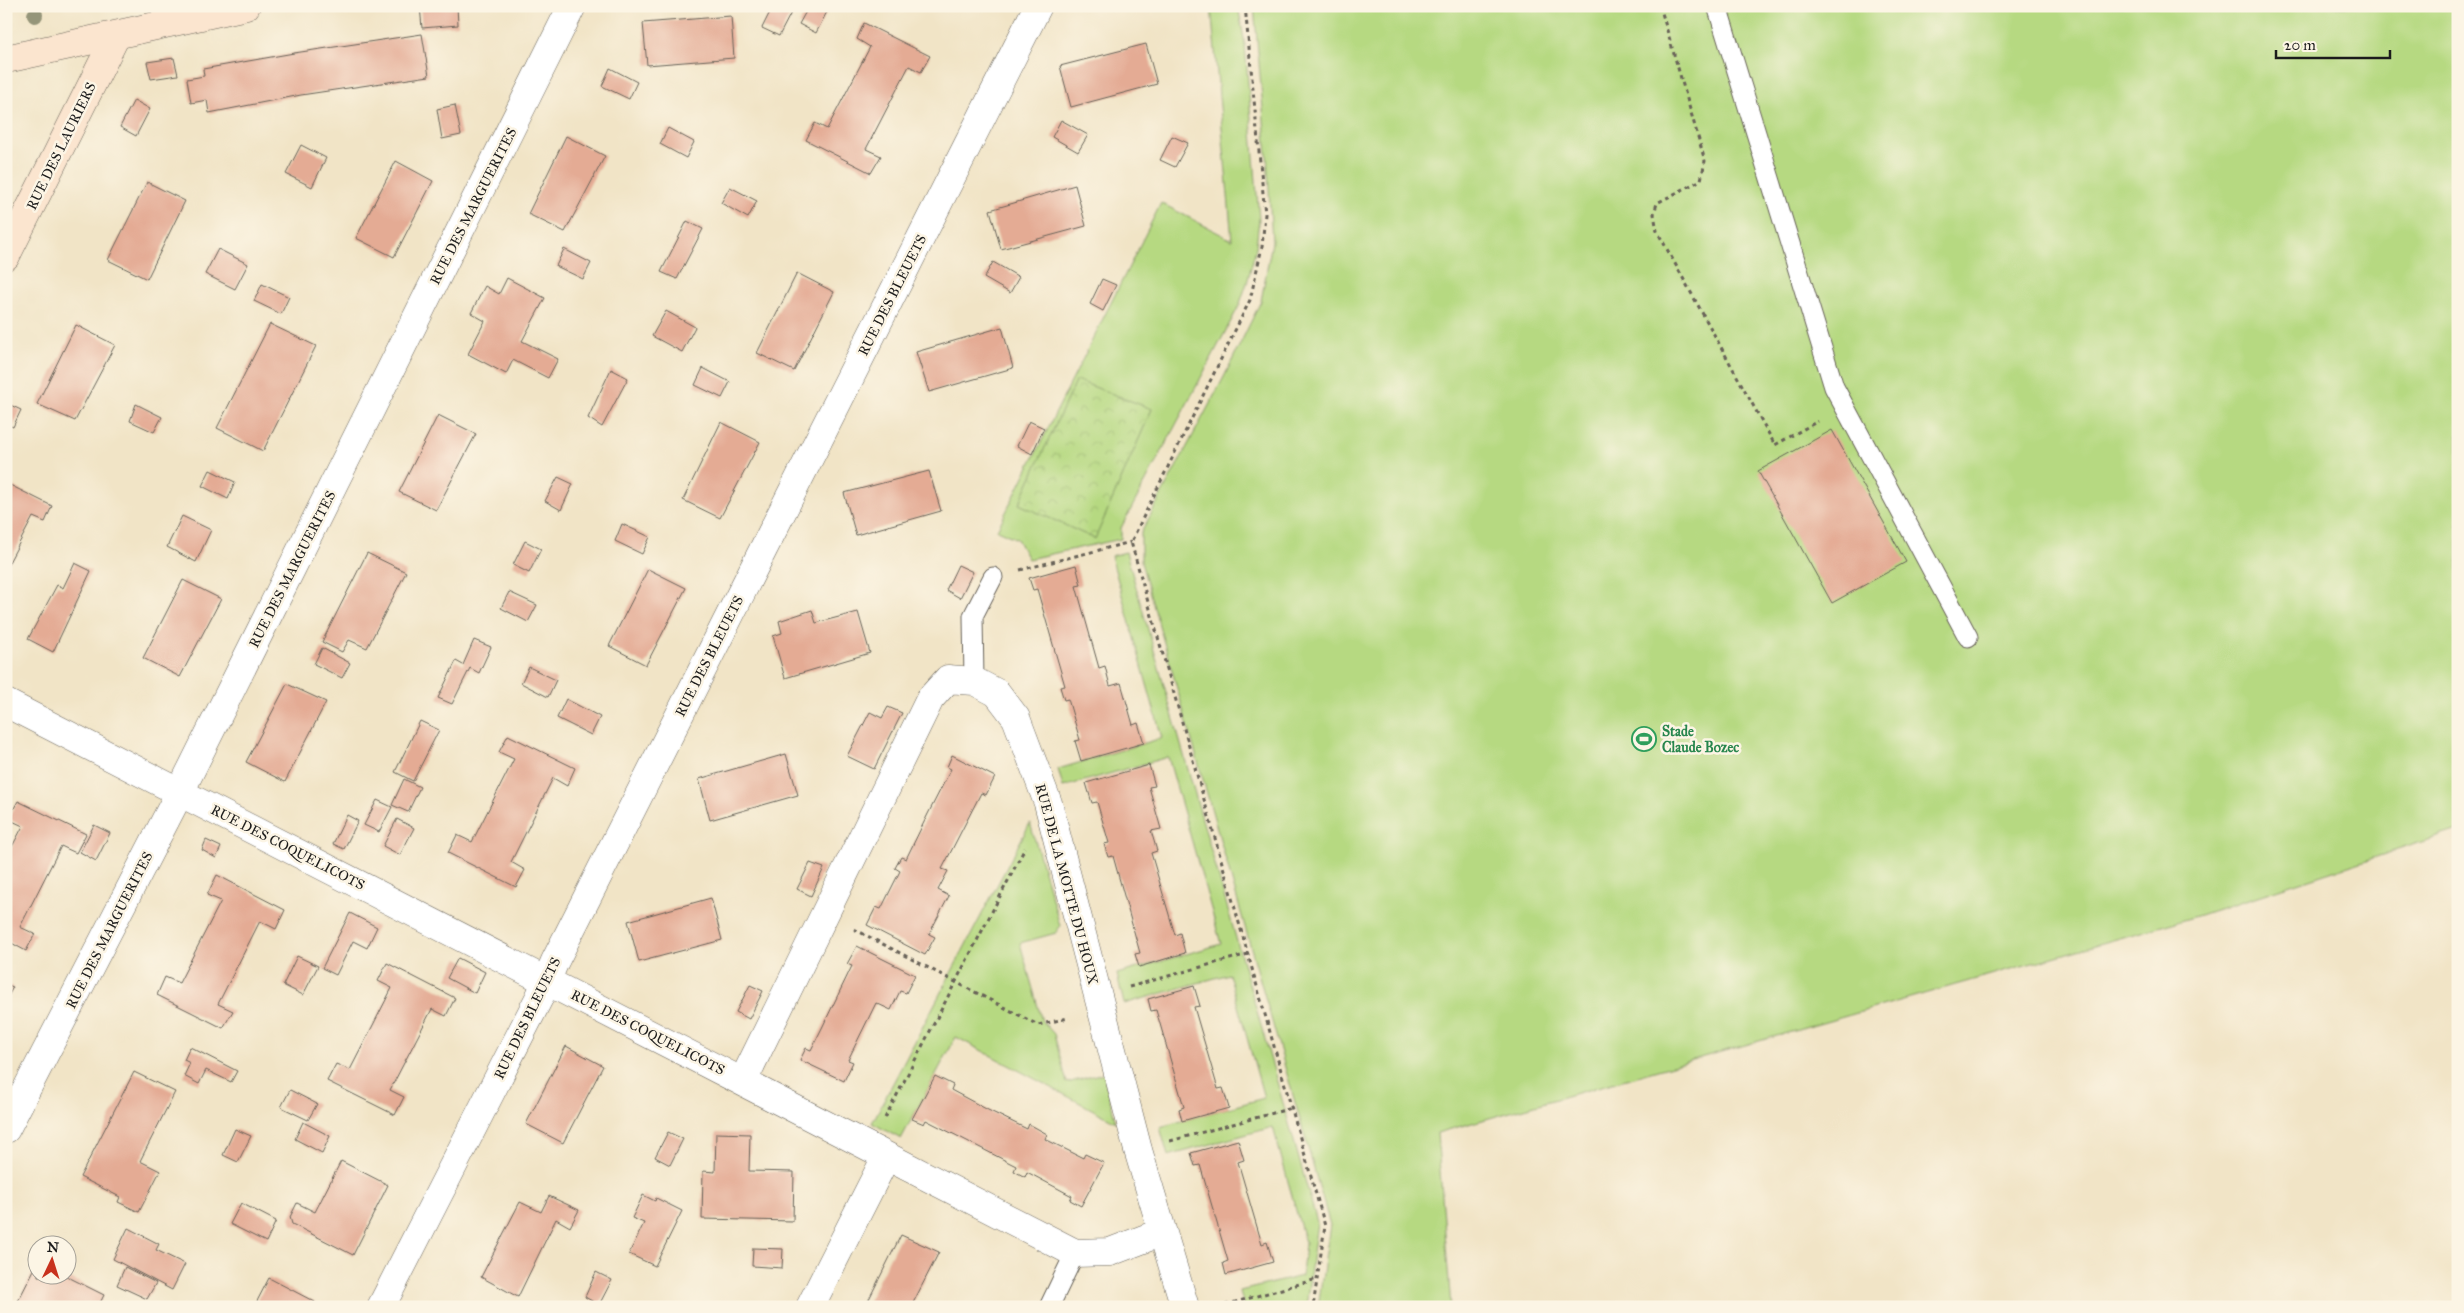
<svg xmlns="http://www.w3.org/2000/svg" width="2464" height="1313" viewBox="0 0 2464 1313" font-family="'IM FELL Great Primer',serif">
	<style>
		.grass { fill: #b6d981; stroke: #697a4e }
		.park { fill: url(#park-crowns); stroke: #697a4e }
		.building { fill: #e4ab94 }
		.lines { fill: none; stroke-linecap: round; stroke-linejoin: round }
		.lane-casing { stroke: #676258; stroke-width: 21 }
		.street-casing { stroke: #676258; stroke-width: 29 }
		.secondary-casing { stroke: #676258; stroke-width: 29 }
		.path { stroke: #676258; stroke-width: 3; stroke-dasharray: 4 4; stroke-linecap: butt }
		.lane { stroke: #fff; stroke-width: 19 }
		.street { stroke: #fff; stroke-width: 28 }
		.secondary { stroke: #fbe5cf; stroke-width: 28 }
		.tree { fill: #959579 }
		.labels { text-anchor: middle; stroke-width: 5; stroke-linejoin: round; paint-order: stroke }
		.street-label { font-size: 14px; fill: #1c1c1c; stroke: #fcf5e5 }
		.leisure-label { font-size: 14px; font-weight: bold; fill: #27864d; stroke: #fcf5e5; text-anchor: start }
	</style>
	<defs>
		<pattern id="park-crowns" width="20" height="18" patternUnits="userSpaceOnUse" patternTransform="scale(1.25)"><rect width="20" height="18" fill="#b6d981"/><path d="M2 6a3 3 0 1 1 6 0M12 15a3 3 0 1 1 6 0" fill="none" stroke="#9cba6f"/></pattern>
	</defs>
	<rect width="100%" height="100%" fill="#fcf5e5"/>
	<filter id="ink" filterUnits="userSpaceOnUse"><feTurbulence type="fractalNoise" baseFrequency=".02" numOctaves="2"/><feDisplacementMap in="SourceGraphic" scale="10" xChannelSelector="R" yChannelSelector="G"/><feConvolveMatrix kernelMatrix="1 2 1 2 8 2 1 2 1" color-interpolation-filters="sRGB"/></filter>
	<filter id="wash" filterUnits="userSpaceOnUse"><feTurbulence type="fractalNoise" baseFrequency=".0096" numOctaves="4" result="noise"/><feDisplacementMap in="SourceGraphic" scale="20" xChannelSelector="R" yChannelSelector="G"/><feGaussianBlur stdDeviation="1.12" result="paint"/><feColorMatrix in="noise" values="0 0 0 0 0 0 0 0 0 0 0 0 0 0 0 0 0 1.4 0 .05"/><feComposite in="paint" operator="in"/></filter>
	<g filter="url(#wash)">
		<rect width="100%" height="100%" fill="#f1e4c6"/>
		<g class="grass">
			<polygon points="1211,6 1238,6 1245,45 1259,219 1256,248 1247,283 1239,306 1121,528 1121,539 1028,559 1017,539 997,530 1161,203 1232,240"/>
			<polygon points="1254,6 2458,6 2458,830 2197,916 1437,1133 1451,1307 1318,1307 1330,1225 1141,562 1141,533 1224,377 1261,301 1272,242 1267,155"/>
			<polygon points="1126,552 1317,1222 1306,1307 1244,1307 1240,1291 1302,1276 1305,1243 1273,1127 1168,1156 1160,1127 1264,1098 1229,974 1124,1004 1117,974 1221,944 1168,757 1063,787 1058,769 1162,738 1111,556"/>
			<polygon points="1030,823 1060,926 1056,933 1020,943 1042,1021 1054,1034 1067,1083 1103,1073 1116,1122 956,1037 901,1139 872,1123"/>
		</g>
		<polygon class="park" points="1076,380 1152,409 1095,539 1019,504"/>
		<g id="blocks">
			<g class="building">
				<polygon points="420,6 457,6 458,25 422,28"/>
				<polygon points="773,6 786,6 793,9 779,36 762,28"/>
				<polygon points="809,6 830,6 816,33 799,24"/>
				<polygon points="731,16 734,58 647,65 643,23"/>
				<polygon points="864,23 930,56 921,72 909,66 866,149 881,156 871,173 806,140 815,123 827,129 870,47 857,39"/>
				<polygon points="422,34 429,76 301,95 209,113 207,100 191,103 187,79 204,76 203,69 294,53"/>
				<polygon points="1146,44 1157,84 1071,107 1060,66"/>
				<polygon points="174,58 178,75 151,79 147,62"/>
				<polygon points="610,68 637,82 629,99 602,86"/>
				<polygon points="134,100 150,109 136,136 120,127"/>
				<polygon points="455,105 461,135 442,139 437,109"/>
				<polygon points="1061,120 1088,135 1078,152 1052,137"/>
				<polygon points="668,128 694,142 686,158 660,144"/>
				<polygon points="566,136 605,156 565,232 528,214"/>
				<polygon points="1172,136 1188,143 1175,167 1160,160"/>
				<polygon points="301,145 326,158 312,187 286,174"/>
				<polygon points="396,161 433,181 394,257 356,238"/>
				<polygon points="147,182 185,201 147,279 108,260"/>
				<polygon points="1075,185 1086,226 1001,249 990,210"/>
				<polygon points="730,187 757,201 748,218 721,203"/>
				<polygon points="687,221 703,229 677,279 661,272"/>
				<polygon points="218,249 248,264 235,289 205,274"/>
				<polygon points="564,249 591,263 583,279 556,266"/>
				<polygon points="993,262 1019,277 1010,293 984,278"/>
				<polygon points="797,273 834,292 794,371 757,353"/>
				<polygon points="507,278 545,298 522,341 558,359 548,378 513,360 506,374 468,354 485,321 471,313 485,286 499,294"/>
				<polygon points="1102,279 1116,285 1103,311 1090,304"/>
				<polygon points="262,284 289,297 281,314 254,301"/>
				<polygon points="666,311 695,327 682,352 652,336"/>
				<polygon points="270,324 316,346 263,451 217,428"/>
				<polygon points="76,325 115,345 75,421 37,404"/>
				<polygon points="1002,327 1013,368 929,392 916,352"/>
				<polygon points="703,368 730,382 722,398 695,385"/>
				<polygon points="611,369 628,378 602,427 588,418"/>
				<polygon points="6,403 21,410 13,427 6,424"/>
				<polygon points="136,404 162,417 154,432 130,421"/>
				<polygon points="438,415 476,434 436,510 399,492"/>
				<polygon points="1029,421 1044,428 1032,454 1017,446"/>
				<polygon points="721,422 760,442 720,518 683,500"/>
				<polygon points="1832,430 1906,562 1832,603 1758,471"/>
				<polygon points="210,470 235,482 228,499 202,486"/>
				<polygon points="929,471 941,511 856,535 844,493"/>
				<polygon points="558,477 573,484 561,510 545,501"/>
				<polygon points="6,483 52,506 45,522 33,517 6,568"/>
				<polygon points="182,516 211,530 196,562 167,547"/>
				<polygon points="622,524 650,537 642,554 615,541"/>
				<polygon points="525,541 541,549 529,573 513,565"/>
				<polygon points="367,553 406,572 367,648 349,640 342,652 322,642"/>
				<polygon points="75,563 91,571 53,652 28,639 57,585 63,588"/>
				<polygon points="958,565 973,572 960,598 946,590"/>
				<polygon points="1076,565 1081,585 1076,586 1099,668 1105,666 1110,686 1121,683 1133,725 1138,723 1144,743 1081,761 1075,741 1080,740 1068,699 1064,700 1060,687 1065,686 1037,589 1033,590 1029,578"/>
				<polygon points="648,569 686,588 646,665 609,646"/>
				<polygon points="183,580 221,599 180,677 143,658"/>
				<polygon points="509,592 537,605 528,622 501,608"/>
				<polygon points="812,610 816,623 858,612 870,653 785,678 773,636 782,633 779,621"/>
				<polygon points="474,640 491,647 479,673 470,668 452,704 438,698 456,661 463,665"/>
				<polygon points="322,648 350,663 342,678 314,664"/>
				<polygon points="529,667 556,680 548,697 521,683"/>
				<polygon points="287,684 326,702 285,782 246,762"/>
				<polygon points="566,699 600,717 591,735 557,718"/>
				<polygon points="888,707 902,713 874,769 847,756 870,712 882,718"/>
				<polygon points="420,721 439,730 413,781 395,772"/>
				<polygon points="508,735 575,768 567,786 553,778 511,862 525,870 516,887 448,853 457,835 472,842 514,759 499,752"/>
				<polygon points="786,754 798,795 710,820 699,779"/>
				<polygon points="952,755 995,777 986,795 981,793 942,869 948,871 938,890 949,896 929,934 935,937 925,955 867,925 876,907 881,909 900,871 895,868 901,857 906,859 928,814 951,769 947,767"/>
				<polygon points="1149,765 1155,786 1149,787 1161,829 1151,831 1157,851 1151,853 1175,935 1180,933 1185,953 1139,967 1135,954 1140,953 1113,856 1108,857 1104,844 1109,843 1097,802 1092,803 1086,783"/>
				<polygon points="404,779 420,787 408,812 392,805"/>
				<polygon points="377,800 392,807 379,832 364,825"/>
				<polygon points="18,801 86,834 76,853 61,846 20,927 35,934 26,951 6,940 6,858 23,826 8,819"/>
				<polygon points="347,815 358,821 344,849 333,844"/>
				<polygon points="397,819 414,828 400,855 383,846"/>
				<polygon points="94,825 110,833 96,861 80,852"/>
				<polygon points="206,840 221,847 216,858 202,850"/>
				<polygon points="810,863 824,868 811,896 797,889"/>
				<polygon points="217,875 285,910 276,929 260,921 218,1004 233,1011 223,1028 157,995 165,977 179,983 221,901 207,895"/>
				<polygon points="711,898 722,940 639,962 628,921"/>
				<polygon points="350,913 377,927 367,948 353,941 336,975 322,968"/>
				<polygon points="857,946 915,975 906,993 900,991 891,1010 876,1003 848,1060 853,1062 844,1081 800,1060 806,1048 811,1050 822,1028 852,966 847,964"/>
				<polygon points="297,956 318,966 303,995 283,985"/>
				<polygon points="458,958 485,972 475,993 447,978"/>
				<polygon points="387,963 455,998 446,1016 432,1009 390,1090 404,1097 395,1115 327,1081 336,1064 350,1070 392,988 378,981"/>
				<polygon points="6,984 13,987 6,1000"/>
				<polygon points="750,985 763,991 749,1019 736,1012"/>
				<polygon points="1194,986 1200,1006 1194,1007 1218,1089 1223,1088 1229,1108 1182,1121 1179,1109 1184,1107 1156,1010 1151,1011 1148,999"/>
				<polygon points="566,1046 603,1066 563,1143 526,1124"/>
				<polygon points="190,1047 237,1071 231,1082 206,1070 199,1084 184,1076 190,1063 184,1060"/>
				<polygon points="134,1072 175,1092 140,1161 160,1171 139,1212 118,1202 120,1197 80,1177"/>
				<polygon points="935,1076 953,1085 951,1090 988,1110 1027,1129 1029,1124 1047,1134 1045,1139 1083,1158 1085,1154 1104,1163 1081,1206 1070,1200 1072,1196 1027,1172 1025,1177 1014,1171 1016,1166 926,1120 924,1124 912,1119"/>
				<polygon points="290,1090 317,1104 308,1120 281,1107"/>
				<polygon points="303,1122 330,1136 322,1153 295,1139"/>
				<polygon points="235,1129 251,1136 238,1162 223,1155"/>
				<polygon points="668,1132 683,1139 670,1165 655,1157"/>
				<polygon points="716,1133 750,1134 749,1171 794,1172 793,1221 702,1219 703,1171 715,1172"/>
				<polygon points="1238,1140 1244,1160 1238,1162 1262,1244 1267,1242 1273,1262 1226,1275 1223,1263 1228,1261 1200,1165 1195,1166 1191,1153"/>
				<polygon points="341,1161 388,1185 353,1255 292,1224 290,1217 297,1203 315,1212"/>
				<polygon points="643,1195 655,1201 656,1198 682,1211 655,1266 629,1254 644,1223 632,1218"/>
				<polygon points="549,1196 579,1210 570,1227 556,1219 518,1297 481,1277 520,1202 541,1212"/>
				<polygon points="241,1203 276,1221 266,1242 230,1224"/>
				<polygon points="128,1228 159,1244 156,1250 185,1264 172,1290 113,1259"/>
				<polygon points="901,1235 939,1252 911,1307 865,1307"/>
				<polygon points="753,1248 783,1249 782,1268 752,1266"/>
				<polygon points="38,1262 38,1276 66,1276 104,1295 98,1307 6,1307 6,1303 15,1307"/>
				<polygon points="125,1267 156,1283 147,1299 117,1285"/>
				<polygon points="596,1272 612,1280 599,1305 585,1297"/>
				<polygon points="269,1278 315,1302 313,1307 254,1307"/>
			</g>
		</g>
	</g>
	<g filter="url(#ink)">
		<use href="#blocks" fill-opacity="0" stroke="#676258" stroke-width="1"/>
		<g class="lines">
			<defs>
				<g id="lane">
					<polyline points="1717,6 1834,387 1968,637"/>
					<polyline points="974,681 973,616 993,577"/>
					<polyline points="1049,1307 1075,1253"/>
				</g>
				<g id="street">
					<polyline points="6,703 1075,1253 1110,1252 1162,1232"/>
					<polyline points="743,1081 930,699 948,679 974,681 997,693 1016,718 1048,803 1138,1150 1185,1307"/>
					<polyline points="6,1129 180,792 572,6"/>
					<polyline points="381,1307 539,998 555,961 1038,6"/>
					<polyline points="810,1307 886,1157"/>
				</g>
				<g id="secondary">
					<polyline points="6,59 246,6"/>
					<polyline points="6,256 116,36"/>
				</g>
			</defs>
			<use href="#lane" class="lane-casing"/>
			<use href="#street" class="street-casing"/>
			<use href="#secondary" class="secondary-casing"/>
			<g class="path">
				<polyline points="1245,6 1265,214 1262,247 1250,300 1131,542 1325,1226 1313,1307"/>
				<polyline points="1660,6 1705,161 1701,180 1657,203 1654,214 1657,231 1775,445 1818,421"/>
				<polyline points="1020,570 1131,542"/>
				<polyline points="854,929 1038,1025 1068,1018"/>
				<polyline points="1129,987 1248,954"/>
				<polyline points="885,1118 1025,848"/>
				<polyline points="1170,1141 1292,1108"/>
				<polyline points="1218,1307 1317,1279"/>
			</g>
			<use href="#lane" class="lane"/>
			<use href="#street" class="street"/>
			<use href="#secondary" class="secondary"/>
		</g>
		<circle class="tree" cx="35" cy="15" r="8"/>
	</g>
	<defs>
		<symbol id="stadium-ring" viewBox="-11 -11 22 22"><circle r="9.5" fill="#fcf5e5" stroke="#2e9e5b" stroke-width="1.5"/><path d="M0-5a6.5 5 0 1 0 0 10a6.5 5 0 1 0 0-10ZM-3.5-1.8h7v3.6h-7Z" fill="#2e9e5b"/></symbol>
	</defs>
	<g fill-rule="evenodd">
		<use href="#stadium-ring" x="1630" y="725" width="28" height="28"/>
	</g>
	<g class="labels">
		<g class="street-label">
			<text transform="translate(61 146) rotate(-64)" y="5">RUE DES LAURIERS</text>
			<text transform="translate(473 206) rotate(-63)" y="5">RUE DES MARGUERITES</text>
			<text transform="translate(892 295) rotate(-63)" y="5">RUE DES BLEUETS</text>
			<text transform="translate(292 569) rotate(-63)" y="5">RUE DES MARGUERITES</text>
			<text transform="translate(709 656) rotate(-63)" y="5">RUE DES BLEUETS</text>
			<text transform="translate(288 847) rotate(27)" y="5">RUE DES COQUELICOTS</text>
			<text transform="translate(1067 884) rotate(75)" y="5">RUE DE LA MOTTE DU HOUX</text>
			<text transform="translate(109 930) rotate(-63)" y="5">RUE DES MARGUERITES</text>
			<text transform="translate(527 1018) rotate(-64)" y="5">RUE DES BLEUETS</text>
			<text transform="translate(648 1032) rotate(27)" y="5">RUE DES COQUELICOTS</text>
		</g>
		<g class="leisure-label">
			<text x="1662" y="736">Stade<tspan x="1662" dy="16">Claude Bozec</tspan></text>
		</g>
	</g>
	<rect width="2464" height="1313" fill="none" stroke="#fcf5e5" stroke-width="25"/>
	<g transform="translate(52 1260) rotate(4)"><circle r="24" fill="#fcf5e5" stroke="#a29e95"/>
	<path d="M0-4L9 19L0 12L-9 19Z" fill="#c8321e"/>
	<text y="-8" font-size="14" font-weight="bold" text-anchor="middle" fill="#1c1c1c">N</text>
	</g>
	<path d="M2276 50v8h114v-8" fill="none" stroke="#1c1c1c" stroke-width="2.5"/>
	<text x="2284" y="50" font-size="15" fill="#1c1c1c" stroke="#fcf5e5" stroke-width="4" paint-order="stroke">20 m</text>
</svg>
